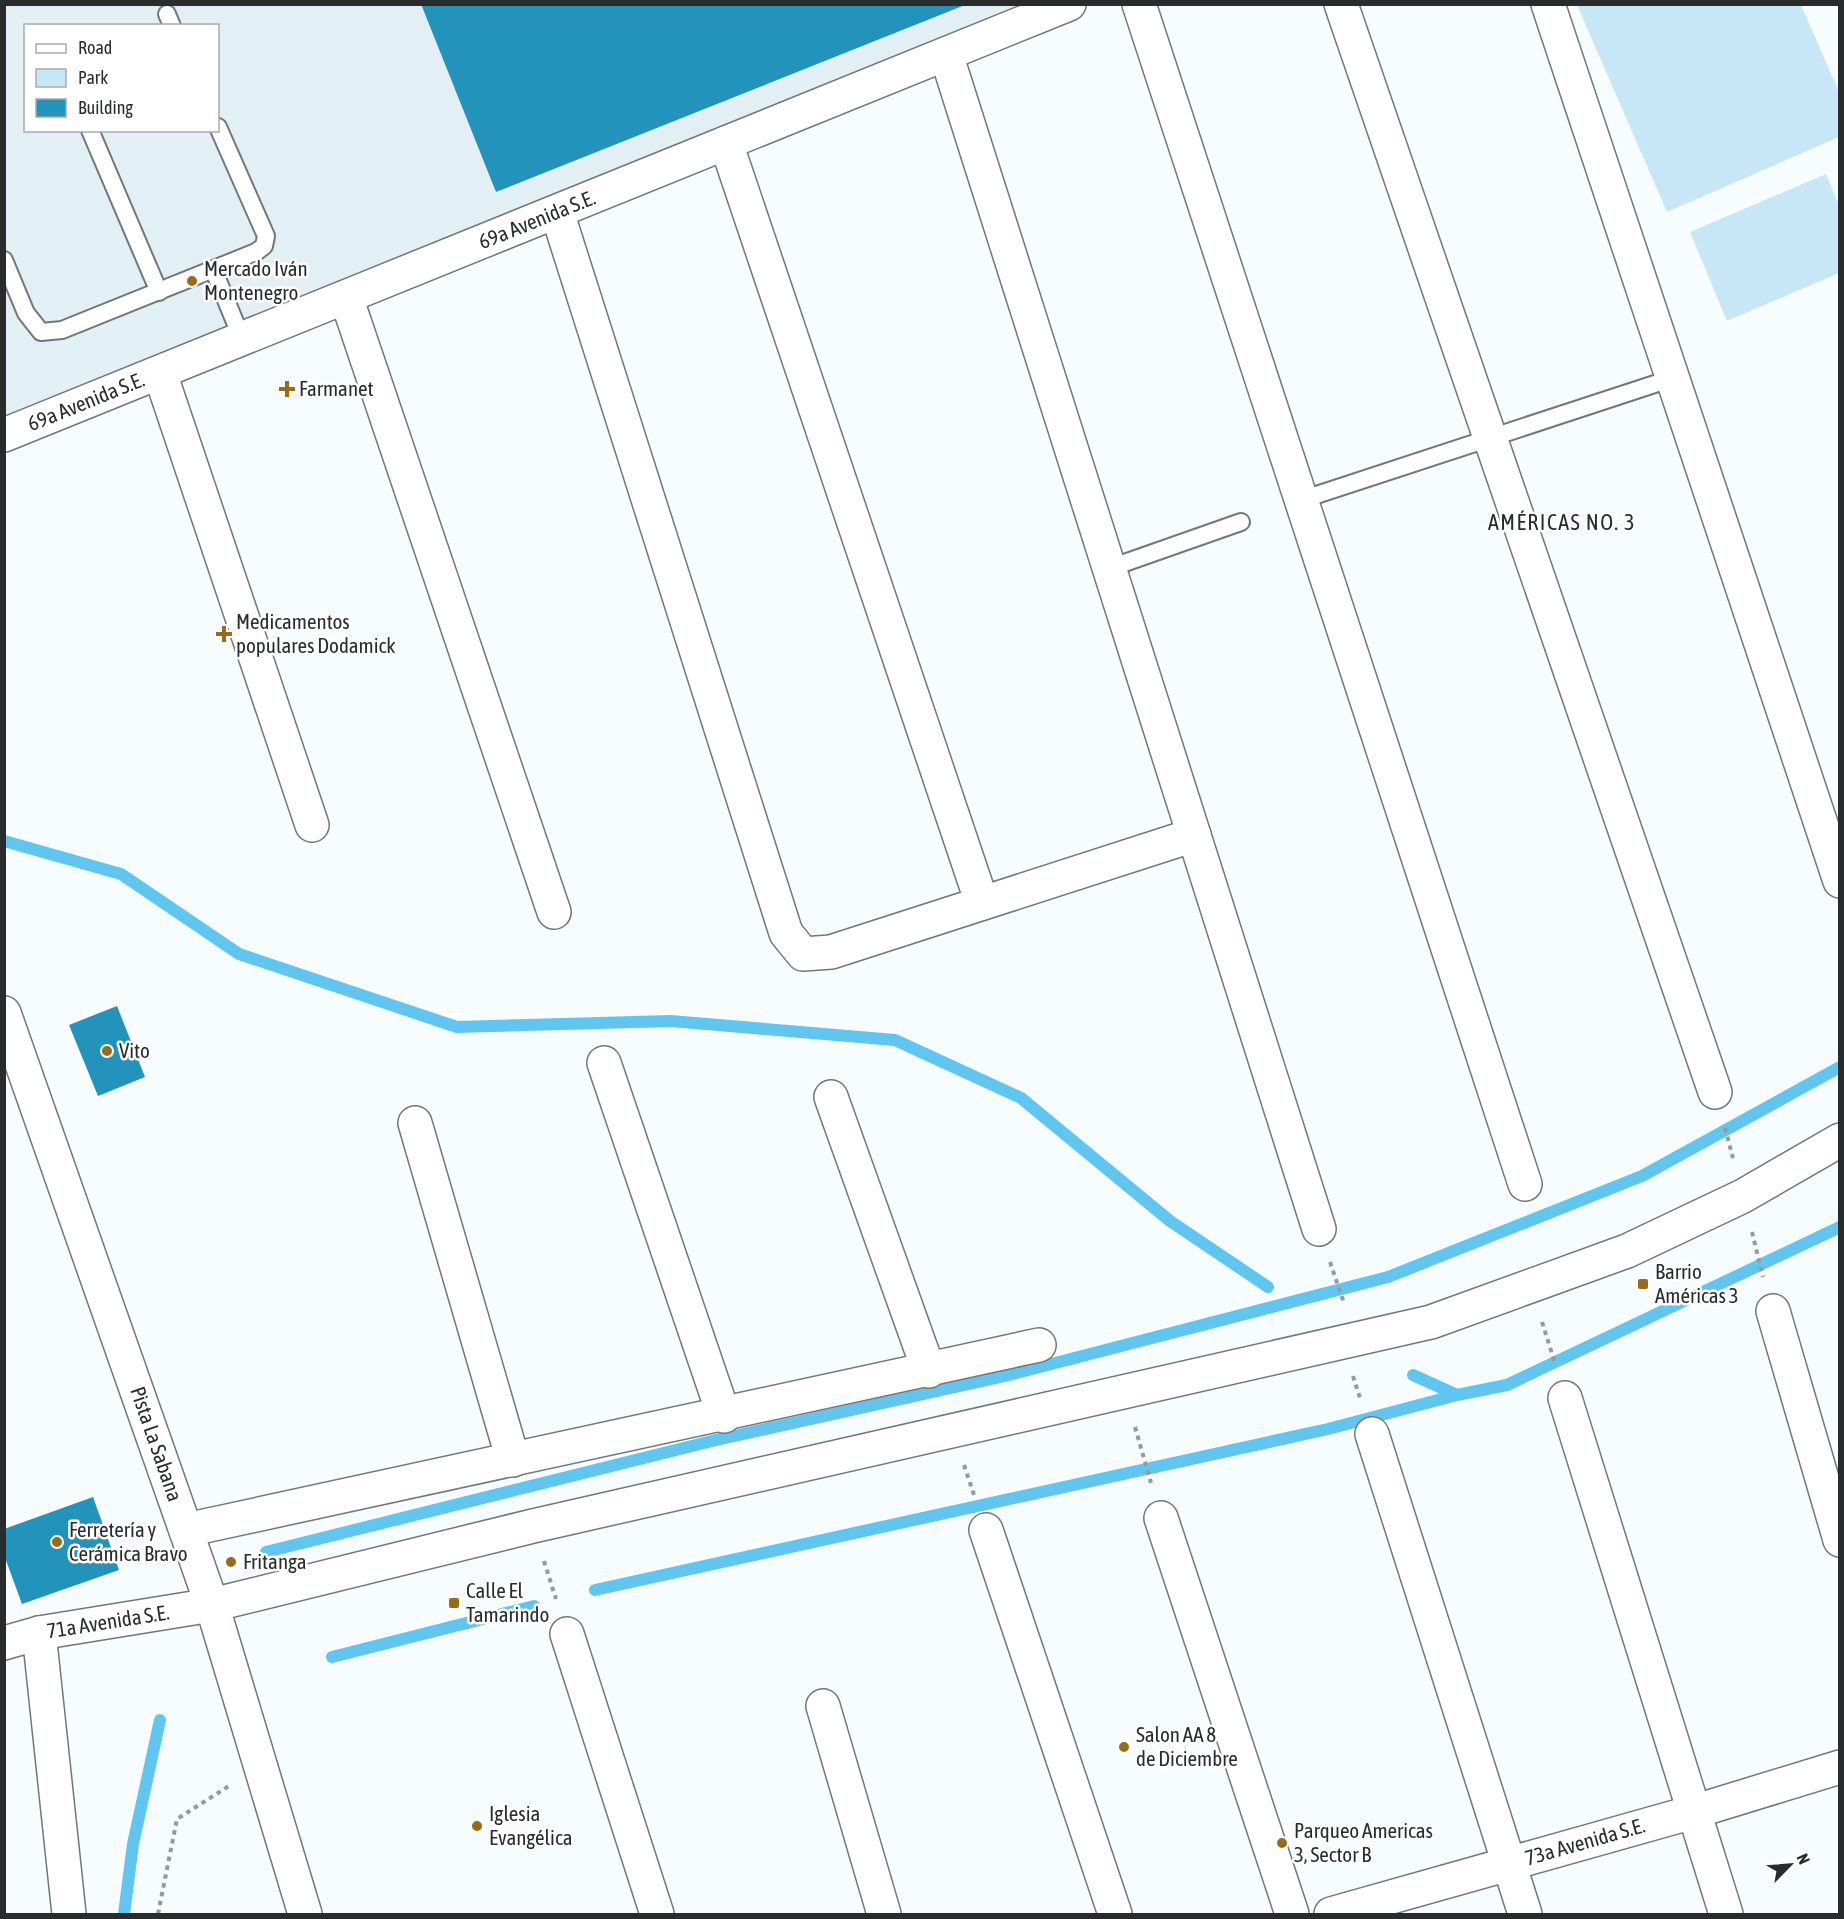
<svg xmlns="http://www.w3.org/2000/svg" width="1844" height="1919" viewBox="0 0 1844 1919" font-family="'Asap Condensed',sans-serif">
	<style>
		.built { fill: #e2eff5; fill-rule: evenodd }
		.green { fill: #c7e7f7 }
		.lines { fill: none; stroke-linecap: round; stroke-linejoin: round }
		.stream { stroke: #60c6f0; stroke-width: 12 }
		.building { fill: #2293bb }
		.lane-casing { stroke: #727779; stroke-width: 20 }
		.street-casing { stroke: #727779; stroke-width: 36 }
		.secondary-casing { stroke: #727779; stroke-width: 36 }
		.primary-casing { stroke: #727779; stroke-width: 36 }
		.path { stroke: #969a9c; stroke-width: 4; stroke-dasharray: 4.5 4.5; stroke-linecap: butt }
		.lane { stroke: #fff; stroke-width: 16 }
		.street { stroke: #fff; stroke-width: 33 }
		.secondary { stroke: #fff; stroke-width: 33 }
		.primary { stroke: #fff; stroke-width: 33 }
		.poi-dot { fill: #976b18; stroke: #fff; stroke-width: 2 }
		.labels { text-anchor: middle; stroke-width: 5; stroke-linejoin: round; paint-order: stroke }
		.street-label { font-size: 21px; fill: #292b2c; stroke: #fff }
		.poi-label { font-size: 21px; fill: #292b2c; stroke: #fff; text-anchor: start }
		.neighbourhood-label { font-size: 22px; letter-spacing: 1.5px; fill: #292b2c; stroke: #fff }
	</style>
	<rect width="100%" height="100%" fill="#f7fcff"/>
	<path class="built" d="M5 5H1066L5 432ZM26 26H218V130H26Z"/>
	<g class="green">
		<polygon points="1577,5 1801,5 1839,92 1839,137 1667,212"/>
		<polygon points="1826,174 1839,206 1839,273 1727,321 1690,232"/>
	</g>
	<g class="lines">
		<g class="stream">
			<polyline points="4,841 121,874 239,954 457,1027 671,1021 895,1040 1021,1098 1170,1221 1268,1287"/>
			<polyline points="1413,1375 1457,1395 1507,1385 1840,1227"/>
			<polyline points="266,1552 716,1440 1005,1376 1388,1277 1642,1176 1840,1067"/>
			<polyline points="595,1590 1328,1429 1457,1395"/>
			<polyline points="332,1657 534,1606"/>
			<polyline points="124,1914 133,1844 160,1720"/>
		</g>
	</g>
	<g class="building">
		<polygon points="421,4 965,4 965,5 496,192"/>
		<polygon points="117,1006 145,1077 98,1096 69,1025"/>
		<polygon points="93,1497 119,1570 22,1604 4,1555 4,1529"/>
	</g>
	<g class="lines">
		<defs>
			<g id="lane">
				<polyline points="167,14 172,26"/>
				<polyline points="90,130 159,292"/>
				<polyline points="4,260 26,313 41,332 62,330 256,252 264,246 266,236 218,127"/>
				<polyline points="214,271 242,339"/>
				<polyline points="1301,500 1673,378"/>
				<polyline points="1110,568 1241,522"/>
			</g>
			<g id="street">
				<polyline points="1139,4 1525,1184"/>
				<polyline points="1341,4 1715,1092"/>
				<polyline points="1548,4 1840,881"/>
				<polyline points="946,54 1319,1229"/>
				<polyline points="726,143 982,903"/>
				<polyline points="557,212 786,933 803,954 831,952 1194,835"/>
				<polyline points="346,297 554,912"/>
				<polyline points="160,373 312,825"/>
				<polyline points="4,435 1069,4"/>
				<polyline points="604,1063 724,1416"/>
				<polyline points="831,1097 929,1371"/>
				<polyline points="415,1123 513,1460"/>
				<polyline points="1773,1311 1840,1540"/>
				<polyline points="1565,1398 1726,1914"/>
				<polyline points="1372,1434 1525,1914"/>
				<polyline points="1161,1518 1292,1914"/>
				<polyline points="186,1530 1039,1345"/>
				<polyline points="986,1530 1115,1914"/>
				<polyline points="39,1633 69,1914"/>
				<polyline points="567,1634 657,1914"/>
				<polyline points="4,1643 39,1633 212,1605"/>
				<polyline points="823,1706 884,1914"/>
				<polyline points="1331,1914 1693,1812 1840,1767"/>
			</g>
			<polyline id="secondary" points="212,1605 533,1526 1431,1322 1627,1251 1743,1196 1840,1140"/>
			<polyline id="primary" points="4,1013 212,1605 305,1914"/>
		</defs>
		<use href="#lane" class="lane-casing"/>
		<use href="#street" class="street-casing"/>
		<use href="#secondary" class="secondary-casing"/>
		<use href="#primary" class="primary-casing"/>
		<g class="path">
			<polyline points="1725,1128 1733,1158"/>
			<polyline points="1752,1232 1763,1277"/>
			<polyline points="1330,1262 1344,1303"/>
			<polyline points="1542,1322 1555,1363"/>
			<polyline points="1353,1376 1361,1401"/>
			<polyline points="1135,1427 1151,1483"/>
			<polyline points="964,1465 974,1495"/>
			<polyline points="544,1561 556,1599"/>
			<polyline points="158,1914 177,1819 229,1786"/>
		</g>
		<use href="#lane" class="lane"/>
		<use href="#street" class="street"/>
		<use href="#secondary" class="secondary"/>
		<use href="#primary" class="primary"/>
	</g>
	<g class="poi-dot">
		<circle cx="192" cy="281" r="6"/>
		<path d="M284 380h6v6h6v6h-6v6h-6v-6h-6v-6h6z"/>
		<path d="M221 625h6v6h6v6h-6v6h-6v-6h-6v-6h6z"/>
		<circle cx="107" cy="1051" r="6"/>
		<rect x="1637" y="1278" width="12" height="12" rx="3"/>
		<circle cx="57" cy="1542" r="6"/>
		<circle cx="231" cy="1562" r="6"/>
		<rect x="448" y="1597" width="12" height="12" rx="3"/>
		<circle cx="1124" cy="1747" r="6"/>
		<circle cx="477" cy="1826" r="6"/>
		<circle cx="1282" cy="1843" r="6"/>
	</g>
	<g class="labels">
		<g class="street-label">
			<text transform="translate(537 220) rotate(-22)" y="7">69a Avenida S.E.</text>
			<text transform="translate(86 402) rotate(-22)" y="7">69a Avenida S.E.</text>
			<text transform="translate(156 1444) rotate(71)" y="7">Pista La Sabana</text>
			<text transform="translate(108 1622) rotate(-9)" y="7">71a Avenida S.E.</text>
			<text transform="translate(1585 1842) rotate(-16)" y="7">73a Avenida S.E.</text>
		</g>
		<g class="poi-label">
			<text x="204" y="276">Mercado Iván<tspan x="204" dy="24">Montenegro</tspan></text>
			<text x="299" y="396">Farmanet</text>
			<text x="236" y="629">Medicamentos<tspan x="236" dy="24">populares Dodamick</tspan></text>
			<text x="119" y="1058">Vito</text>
			<text x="1655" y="1279">Barrio<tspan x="1655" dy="24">Américas 3</tspan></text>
			<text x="69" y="1537">Ferretería y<tspan x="69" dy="24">Cerámica Bravo</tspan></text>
			<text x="243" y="1569">Fritanga</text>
			<text x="466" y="1598">Calle El<tspan x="466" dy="24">Tamarindo</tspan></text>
			<text x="1136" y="1742">Salon AA 8<tspan x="1136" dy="24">de Diciembre</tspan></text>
			<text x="489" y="1821">Iglesia<tspan x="489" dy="24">Evangélica</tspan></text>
			<text x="1294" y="1838">Parqueo Americas<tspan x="1294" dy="24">3, Sector B</tspan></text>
		</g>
		<g class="neighbourhood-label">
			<text x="1562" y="530">AMÉRICAS NO. 3</text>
		</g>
	</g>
	<rect width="1844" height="1919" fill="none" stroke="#292b2c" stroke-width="12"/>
	<rect x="24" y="24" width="195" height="108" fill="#ffffff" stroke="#a9aaab" stroke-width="1.5"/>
	<rect x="36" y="44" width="30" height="9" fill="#ffffff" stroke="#a9aaab" stroke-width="1.5"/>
	<text x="78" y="54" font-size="18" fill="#292b2c">Road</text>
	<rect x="36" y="69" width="30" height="18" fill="#c7e7f7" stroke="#a9aaab" stroke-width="1.5"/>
	<text x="78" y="84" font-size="18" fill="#292b2c">Park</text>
	<rect x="36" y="99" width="30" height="18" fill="#2293bb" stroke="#a9aaab" stroke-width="1.5"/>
	<text x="78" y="114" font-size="18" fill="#292b2c">Building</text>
	<g transform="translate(1790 1865) rotate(65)" stroke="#ffffff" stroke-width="4.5" paint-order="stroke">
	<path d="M0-4.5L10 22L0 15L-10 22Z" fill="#292b2c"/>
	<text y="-9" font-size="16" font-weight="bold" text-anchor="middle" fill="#292b2c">N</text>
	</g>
</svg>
